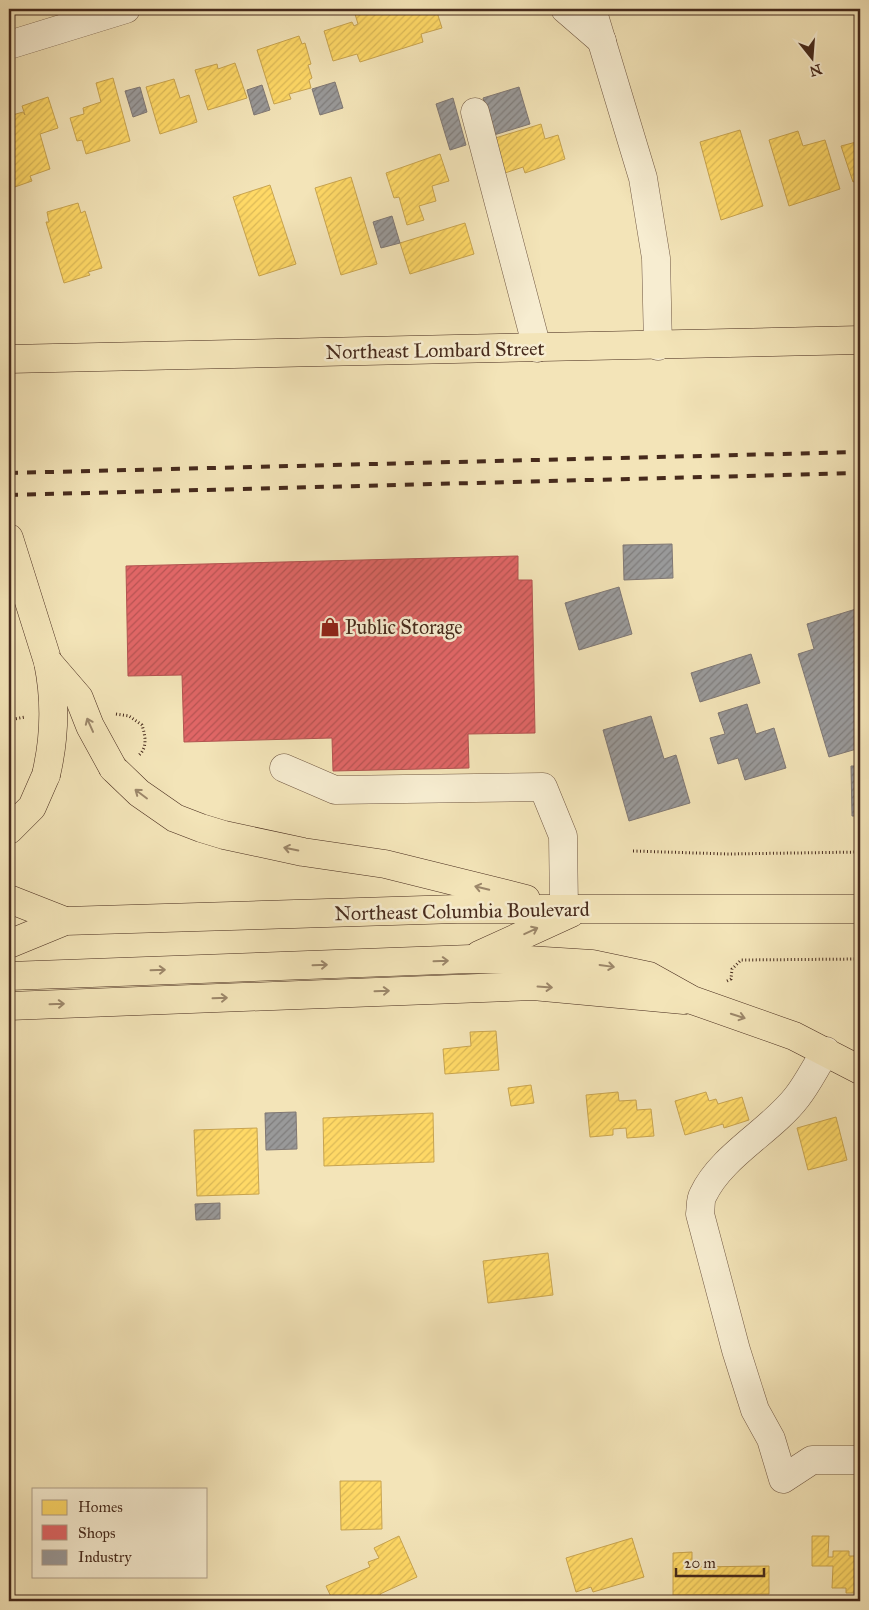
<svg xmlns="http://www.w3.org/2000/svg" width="869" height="1610" viewBox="0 0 869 1610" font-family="'IM FELL Great Primer',serif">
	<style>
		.homes { fill: url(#homes-hatch); stroke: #c8a450 }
		.shops { fill: url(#shops-hatch); stroke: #b25450 }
		.industry { fill: url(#industry-hatch); stroke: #807874 }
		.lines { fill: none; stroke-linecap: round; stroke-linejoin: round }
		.minor-casing { stroke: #715843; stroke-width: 29 }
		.major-casing { stroke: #462a1c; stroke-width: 29 }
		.path { stroke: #462a1c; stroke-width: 3; stroke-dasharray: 1 2.5; stroke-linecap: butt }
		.minor { stroke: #f7edd1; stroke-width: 28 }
		.major { stroke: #f3e4b8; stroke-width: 28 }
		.rail { stroke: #462a1c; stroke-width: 4; stroke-dasharray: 9 9; stroke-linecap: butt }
		.major-bridge-casing { stroke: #462a1c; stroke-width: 29; stroke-linecap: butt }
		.major-bridge { stroke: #f3e4b8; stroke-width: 28 }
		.oneway { stroke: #9c876a }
		.labels { text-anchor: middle; stroke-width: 5; stroke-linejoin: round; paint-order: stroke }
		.street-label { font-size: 20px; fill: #462a1c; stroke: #f7edd1 }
		.poi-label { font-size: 20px; fill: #462a1c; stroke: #f7edd1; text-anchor: start }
	</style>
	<defs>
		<pattern id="homes-hatch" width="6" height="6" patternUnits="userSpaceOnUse" patternTransform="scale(1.25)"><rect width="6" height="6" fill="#ffd966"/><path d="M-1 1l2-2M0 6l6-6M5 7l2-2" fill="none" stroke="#dcba58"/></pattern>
		<pattern id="shops-hatch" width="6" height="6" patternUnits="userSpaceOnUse" patternTransform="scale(1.25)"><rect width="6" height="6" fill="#e06666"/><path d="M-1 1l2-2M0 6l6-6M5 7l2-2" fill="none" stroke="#b75453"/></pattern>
		<pattern id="industry-hatch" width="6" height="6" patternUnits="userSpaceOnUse" patternTransform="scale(1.25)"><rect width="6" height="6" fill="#999"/><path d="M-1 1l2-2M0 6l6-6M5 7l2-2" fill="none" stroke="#7f7d7c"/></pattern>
	</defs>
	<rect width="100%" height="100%" fill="#f3e4b8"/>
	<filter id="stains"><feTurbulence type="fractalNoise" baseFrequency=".004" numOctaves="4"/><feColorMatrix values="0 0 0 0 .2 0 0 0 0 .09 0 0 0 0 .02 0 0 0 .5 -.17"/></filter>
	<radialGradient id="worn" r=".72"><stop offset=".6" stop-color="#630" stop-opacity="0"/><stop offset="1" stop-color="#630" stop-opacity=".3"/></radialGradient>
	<g class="homes">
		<polygon points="372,9 436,9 442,28 421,34 423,42 360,62 357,54 333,61 324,31 352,22 354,26 358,24 355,14"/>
		<polygon points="299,36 302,44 305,43 311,64 308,65 312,78 309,80 311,88 289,94 291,99 274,104 257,50"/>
		<polygon points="235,63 247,98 208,110 195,70 217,64 218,69"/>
		<polygon points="113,78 130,141 86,154 82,140 77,141 70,118 84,114 83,108 101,102 96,83"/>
		<polygon points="174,79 180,98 189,95 197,122 160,134 146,87"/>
		<polygon points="48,97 58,128 40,134 50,169 30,176 32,181 9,189 9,116 23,112 25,115 22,106"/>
		<polygon points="541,124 545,139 558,135 565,159 525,173 523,167 502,174 492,139"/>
		<polygon points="740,130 763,206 721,220 700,142"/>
		<polygon points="798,131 803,146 825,140 840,189 789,206 769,140"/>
		<polygon points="860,141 860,179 853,182 841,146"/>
		<polygon points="440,154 449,181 432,186 436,201 419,206 424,220 407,225 399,197 394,198 386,173"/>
		<polygon points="351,177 377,264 341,275 315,188"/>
		<polygon points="270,185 296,264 259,276 233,197"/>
		<polygon points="78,203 81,213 85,211 102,268 88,272 90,275 64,283 46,222 49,222 47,212"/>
		<polygon points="465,223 474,254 410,274 400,243"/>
		<polygon points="496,1031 499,1070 445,1074 443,1049 471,1046 470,1032"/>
		<polygon points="531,1085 534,1103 511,1106 508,1088"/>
		<polygon points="618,1092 619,1101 636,1100 637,1110 651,1109 654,1136 627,1138 626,1128 613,1129 613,1135 590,1137 586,1095"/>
		<polygon points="706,1092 709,1101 716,1099 718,1104 742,1097 749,1120 724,1128 723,1124 685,1135 675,1101"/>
		<polygon points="433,1113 434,1162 324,1166 323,1118"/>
		<polygon points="836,1117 847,1160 808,1170 797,1128"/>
		<polygon points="257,1128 259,1194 197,1196 194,1130"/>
		<polygon points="548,1253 553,1295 488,1303 483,1261"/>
		<polygon points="340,1481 381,1481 382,1529 341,1530"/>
		<polygon points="399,1536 417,1577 380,1594 383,1601 333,1601 326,1586 370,1567 368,1562 379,1558 374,1548"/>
		<polygon points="812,1536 829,1536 828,1557 833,1557 833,1551 849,1551 849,1556 860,1556 860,1588 856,1588 857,1593 846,1593 846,1588 832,1588 833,1566 812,1566"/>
		<polygon points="632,1538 644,1577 593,1592 591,1587 576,1592 566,1558"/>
		<polygon points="692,1552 692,1567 769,1566 769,1594 673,1595 673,1553"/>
	</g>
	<polygon class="shops" points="518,556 518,580 532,580 535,733 468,734 469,768 333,771 332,738 184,742 182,675 128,676 126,566"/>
	<g class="industry">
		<polygon points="335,82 343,108 320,115 312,89"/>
		<polygon points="262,85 270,110 254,115 247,90"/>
		<polygon points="140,87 147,112 133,117 125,91"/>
		<polygon points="519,87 530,124 494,135 483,98"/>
		<polygon points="453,98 466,145 450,150 436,104"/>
		<polygon points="392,216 400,243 381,248 373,222"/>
		<polygon points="672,544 673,578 624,580 623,545"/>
		<polygon points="619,587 632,634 579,650 565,603"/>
		<polygon points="856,609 860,622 860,748 829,757 798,654 814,649 807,624"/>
		<polygon points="751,654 760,683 700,702 691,673"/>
		<polygon points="747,704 756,734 774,728 786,768 745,780 738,758 718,764 710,738 725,734 718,713"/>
		<polygon points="651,716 664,759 676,755 690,803 629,821 603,730"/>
		<polygon points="860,763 860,816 852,816 851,766 860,766"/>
		<polygon points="296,1112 297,1149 266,1150 265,1113"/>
		<polygon points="220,1203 220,1219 196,1220 195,1204"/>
	</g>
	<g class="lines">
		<defs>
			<g id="minor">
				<polyline points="565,9 602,41"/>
				<polyline points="592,9 643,178 656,258 658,346"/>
				<polyline points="9,45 126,9"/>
				<polyline points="475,112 537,348"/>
				<polyline points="284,768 335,790 543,787 563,836 564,908"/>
				<path d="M826 1051C816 1066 808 1083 797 1097 771 1131 721 1156 703 1195 700 1200 701 1208 700 1214L736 1350 755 1410 771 1439 783 1479 812 1460H860"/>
			</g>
			<g id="major">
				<polyline points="9,359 860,340"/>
				<polyline points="9,538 48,662"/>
				<polyline points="113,768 139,793 175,818 201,828 224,835 303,852 385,864 526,899"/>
				<polyline points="9,830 32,807 46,775"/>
				<polyline points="9,899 65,921"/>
				<polyline points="9,944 65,921 457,909 860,909"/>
				<polyline points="479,955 571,913"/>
				<polyline points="9,976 471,959 528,960 592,964 649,976 692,1000 794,1036 860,1070"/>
				<polyline points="9,1006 533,986 684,1000"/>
			</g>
		</defs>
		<use href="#minor" class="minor-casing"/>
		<use href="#major" class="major-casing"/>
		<g class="path">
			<path d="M116 714 129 716 142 725C145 735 148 747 139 755"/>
			<polyline points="9,720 25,717"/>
			<polyline points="633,851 728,854 860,852"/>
			<polyline points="727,981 731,979 732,969 741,960 860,959"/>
		</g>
		<use href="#minor" class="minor"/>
		<use href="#major" class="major"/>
		<g class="rail">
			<polyline points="9,473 860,452"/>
			<polyline points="9,495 860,473"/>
		</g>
		<defs>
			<g id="major-bridge">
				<polyline points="48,662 79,698 90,726 113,768"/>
				<path d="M46 775C55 737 56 701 48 662"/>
			</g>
		</defs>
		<use href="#major-bridge" class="major-bridge-casing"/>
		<use href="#major-bridge" class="major-bridge"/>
	</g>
	<defs><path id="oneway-shaft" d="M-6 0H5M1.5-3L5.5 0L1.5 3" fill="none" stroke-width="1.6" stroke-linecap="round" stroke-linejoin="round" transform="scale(1.25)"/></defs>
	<g class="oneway">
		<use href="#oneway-shaft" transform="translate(90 725) rotate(-114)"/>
		<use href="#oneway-shaft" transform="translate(141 794) rotate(-143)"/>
		<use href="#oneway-shaft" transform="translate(291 849) rotate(-168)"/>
		<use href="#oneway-shaft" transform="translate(482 888) rotate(-166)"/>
		<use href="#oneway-shaft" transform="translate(531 931) rotate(-25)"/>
		<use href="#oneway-shaft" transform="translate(441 961) rotate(-2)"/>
		<use href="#oneway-shaft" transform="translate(320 965) rotate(-2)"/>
		<use href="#oneway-shaft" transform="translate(607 966) rotate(8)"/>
		<use href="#oneway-shaft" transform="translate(158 970) rotate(-2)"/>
		<use href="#oneway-shaft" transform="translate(545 987) rotate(4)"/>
		<use href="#oneway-shaft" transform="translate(382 991) rotate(-2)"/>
		<use href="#oneway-shaft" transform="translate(220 998) rotate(-2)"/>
		<use href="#oneway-shaft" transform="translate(57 1004) rotate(-2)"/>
		<use href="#oneway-shaft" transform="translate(738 1016) rotate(18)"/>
	</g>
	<defs>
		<symbol id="shop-bare" viewBox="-9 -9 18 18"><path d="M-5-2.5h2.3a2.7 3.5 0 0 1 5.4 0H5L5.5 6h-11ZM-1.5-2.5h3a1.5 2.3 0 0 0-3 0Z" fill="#8f2418" stroke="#f7edd1" stroke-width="2.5" paint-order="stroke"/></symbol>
	</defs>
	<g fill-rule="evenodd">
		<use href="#shop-bare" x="316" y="613" width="28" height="28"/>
	</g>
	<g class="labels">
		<g class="street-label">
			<text transform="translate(435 350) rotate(-1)" y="7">Northeast Lombard Street</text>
			<text transform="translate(462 911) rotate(-1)" y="7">Northeast Columbia Boulevard</text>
		</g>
		<g class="poi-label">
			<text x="345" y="634">Public Storage</text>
		</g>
	</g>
	<rect width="869" height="1610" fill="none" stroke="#f3e4b8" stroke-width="30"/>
	<rect x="10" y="10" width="849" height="1590" fill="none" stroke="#462a1c" stroke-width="2.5"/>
	<rect x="15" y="15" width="839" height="1580" fill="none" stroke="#462a1c"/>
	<rect x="32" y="1488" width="175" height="90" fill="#f7edd1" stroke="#b09f89"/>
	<rect x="42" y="1500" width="25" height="15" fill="#ffd966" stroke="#b09f89"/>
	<text x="78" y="1512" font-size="15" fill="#462a1c">Homes</text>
	<rect x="42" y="1525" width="25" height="15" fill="#e06666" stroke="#b09f89"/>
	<text x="78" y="1538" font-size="15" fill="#462a1c">Shops</text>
	<rect x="42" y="1550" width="25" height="15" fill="#999999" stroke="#b09f89"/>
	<text x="78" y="1562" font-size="15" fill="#462a1c">Industry</text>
	<g transform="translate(812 58) rotate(163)" stroke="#f7edd1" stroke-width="4" paint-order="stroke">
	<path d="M0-4L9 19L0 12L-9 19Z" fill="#462a1c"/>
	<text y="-8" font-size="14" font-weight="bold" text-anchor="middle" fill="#462a1c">N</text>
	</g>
	<path d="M676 1568v8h88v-8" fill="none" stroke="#462a1c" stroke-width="2.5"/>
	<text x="684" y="1568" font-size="15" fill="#462a1c" stroke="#f7edd1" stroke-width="4" paint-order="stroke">20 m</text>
	<rect width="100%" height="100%" filter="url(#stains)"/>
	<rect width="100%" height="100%" fill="url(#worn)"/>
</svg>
